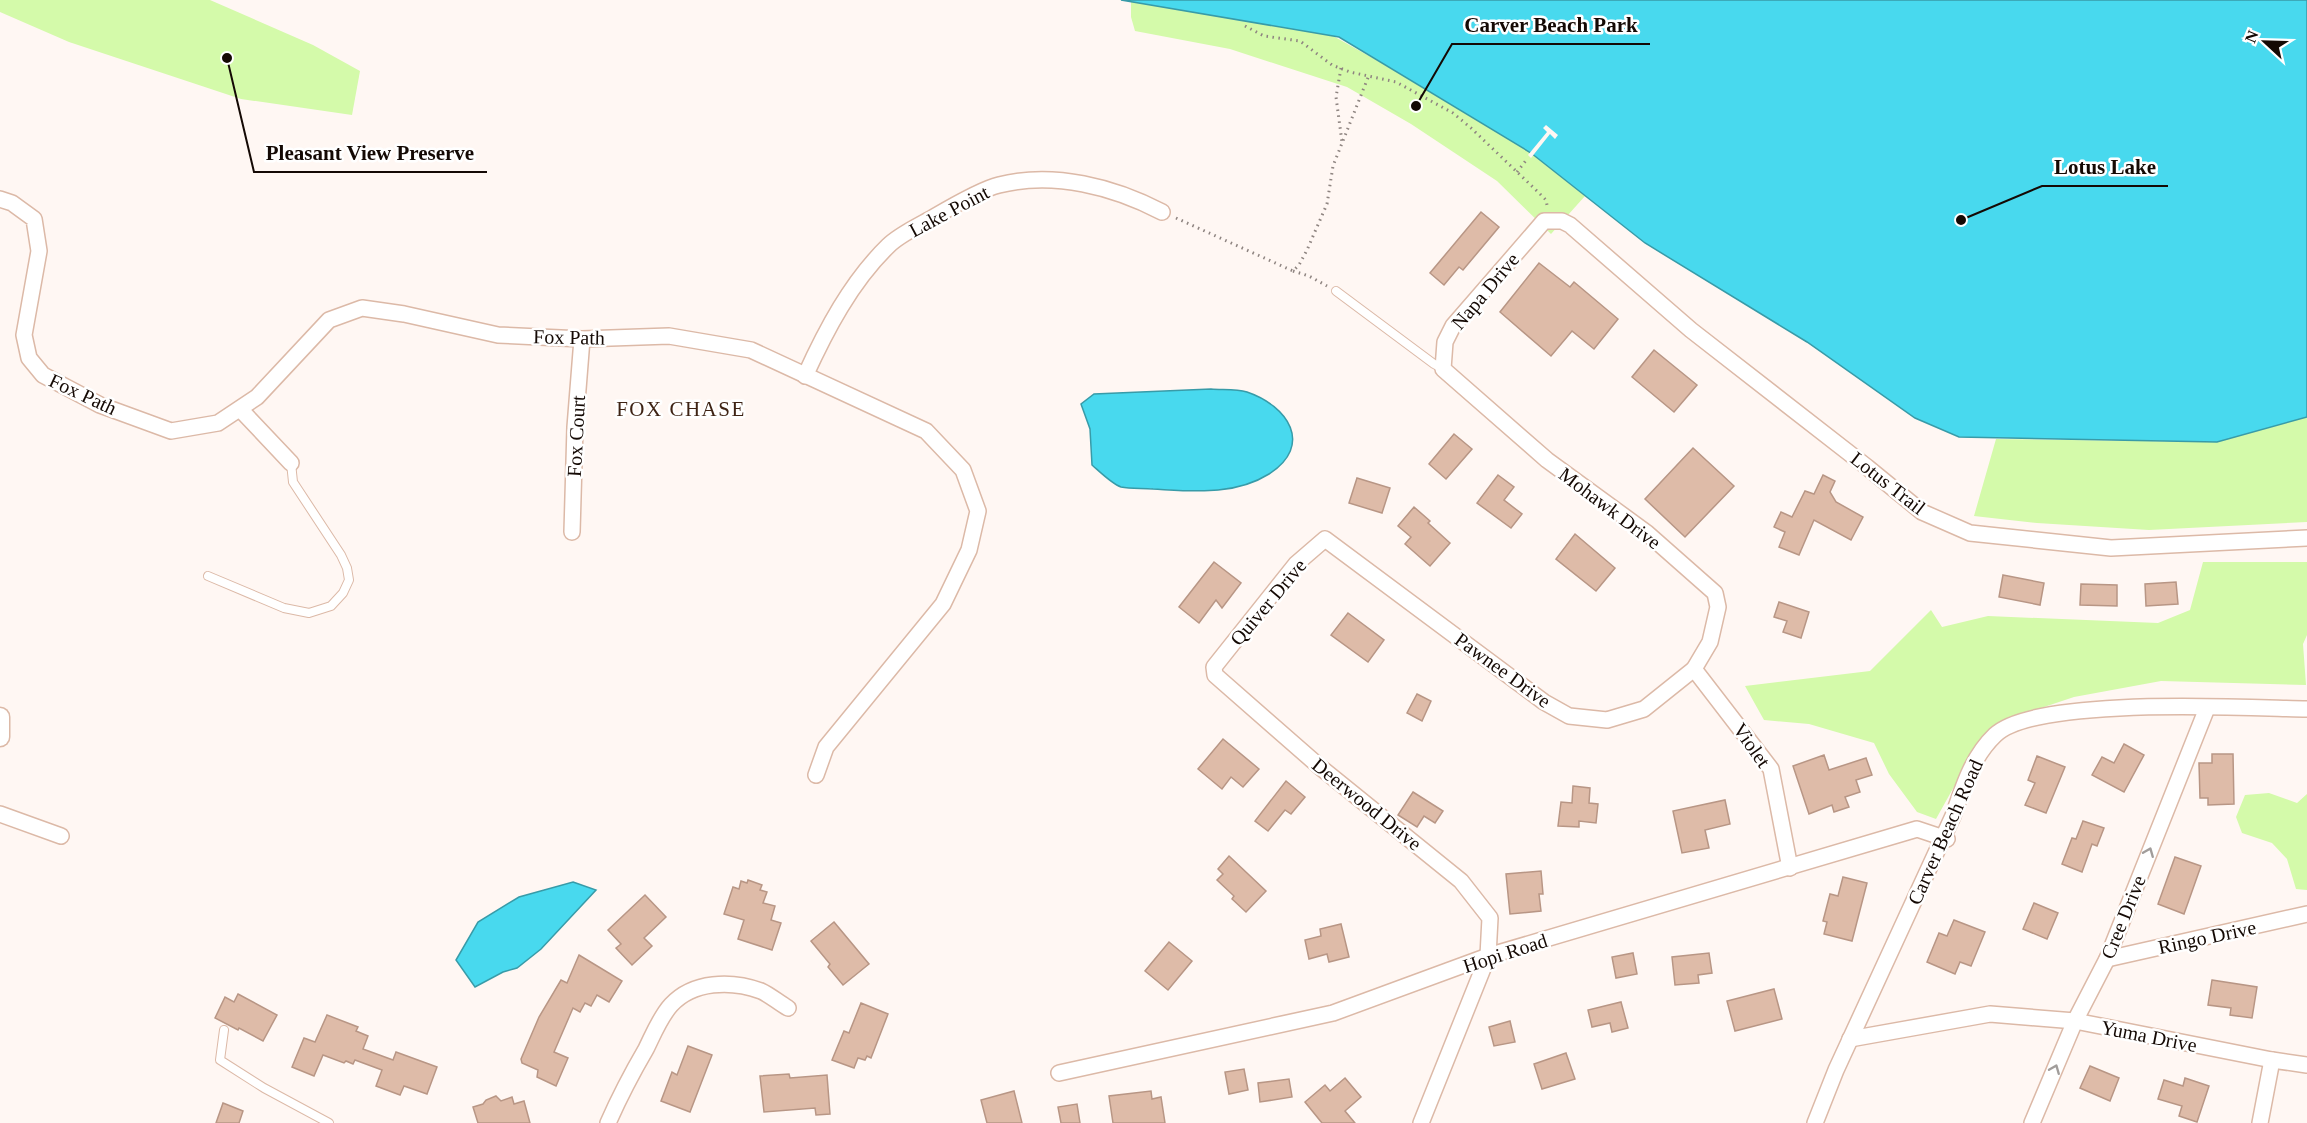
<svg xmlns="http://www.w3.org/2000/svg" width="2307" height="1123" viewBox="0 0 2307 1123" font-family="Georgia,serif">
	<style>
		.green { fill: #d4faaa }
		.water { fill: #48d9ee; stroke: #389ba8; stroke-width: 1.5 }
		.pier { fill: #fff7f3 }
		.building { fill: #debba8; stroke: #b89685; stroke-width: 1.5 }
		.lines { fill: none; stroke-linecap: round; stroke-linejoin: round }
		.service-casing { stroke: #dcb9a7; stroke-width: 10 }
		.minor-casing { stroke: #dcb9a7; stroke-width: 18 }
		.tertiary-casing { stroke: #dcb9a7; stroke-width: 21 }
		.path { stroke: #8e8480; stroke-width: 3; stroke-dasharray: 1.5 4.5; stroke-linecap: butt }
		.service { stroke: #fff; stroke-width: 8 }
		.minor { stroke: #fff; stroke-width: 15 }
		.tertiary { stroke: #fff; stroke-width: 18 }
		.oneway { stroke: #a19d9b }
		.labels { text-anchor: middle; stroke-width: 5; stroke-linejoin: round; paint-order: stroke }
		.street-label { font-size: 20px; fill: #140904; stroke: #fff }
		.neighbourhood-label { font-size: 21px; letter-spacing: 1.5px; fill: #3e2314; stroke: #fff }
		.leader { fill: none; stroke: #140904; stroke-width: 2 }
		.callout-dot { fill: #140904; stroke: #fff; stroke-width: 2 }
		.callout-label { font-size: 21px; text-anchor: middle; font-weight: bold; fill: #140904; stroke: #fff; stroke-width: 5; stroke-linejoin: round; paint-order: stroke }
	</style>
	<rect width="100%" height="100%" fill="#fff7f3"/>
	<g class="green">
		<polygon points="0,0 210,0 313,45 360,71 352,115 241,99 69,42 0,12"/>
		<polygon points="1131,0 1317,27 1378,61 1531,153 1585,196 1551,234 1497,181 1411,124 1347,87 1230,49 1135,31 1131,17"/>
		<polygon points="2307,417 2307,522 2149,530 2037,523 1974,516 1996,439 2217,442"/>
		<polygon points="2203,562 2307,562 2307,635 2303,644 2306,685 2161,681 2074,697 2002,721 1970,758 1936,819 1917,812 1889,774 1874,743 1809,724 1764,720 1745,686 1870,671 1931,610 1942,627 1988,616 2158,623 2190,610"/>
		<polygon points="2269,793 2297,803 2307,794 2307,890 2296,889 2287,859 2272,843 2242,833 2236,817 2245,795"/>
	</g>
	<g class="water">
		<polygon points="1121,0 2307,0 2307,417 2217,442 1959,437 1915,418 1807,342 1645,243 1531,153 1339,37"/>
		<path d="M1211 389C1222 390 1236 389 1247 392 1288 406 1314 445 1269 474 1234 496 1192 491 1153 489 1143 488 1131 489 1121 487 1112 484 1100 472 1092 465L1090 429 1081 404 1094 394Z"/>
		<polygon points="573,882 596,890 541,949 517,968 503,972 475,987 456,960 478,922 519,897"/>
	</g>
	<polygon class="pier" points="1546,125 1558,135 1555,139 1550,134 1531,158 1528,155 1547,132 1543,128"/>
	<g class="building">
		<polygon points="1481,212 1499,227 1463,270 1459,267 1444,285 1430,273"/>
		<polygon points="1539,263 1570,287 1574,282 1618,319 1594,349 1572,331 1551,356 1500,312"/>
		<polygon points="1654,350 1697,385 1674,412 1632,377"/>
		<polygon points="1454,434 1472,449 1446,479 1429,464"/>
		<polygon points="1693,448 1734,486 1685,537 1645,499"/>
		<polygon points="1498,475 1514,487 1504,500 1522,514 1511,528 1477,503"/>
		<polygon points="1823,475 1835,481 1830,492 1836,502 1863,517 1851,540 1814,520 1799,555 1779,547 1785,532 1774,527 1781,512 1792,517 1805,491 1814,494"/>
		<polygon points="1357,478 1390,488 1382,513 1349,503"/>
		<polygon points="1414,507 1430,521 1428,523 1450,543 1430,566 1405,544 1411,537 1398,526"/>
		<polygon points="1575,534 1615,568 1596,591 1556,559"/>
		<polygon points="1214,562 1241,583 1222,608 1216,600 1199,623 1179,607"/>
		<polygon points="2003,575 2044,583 2040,605 1999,597"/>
		<polygon points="2176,582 2178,604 2146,606 2145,584"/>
		<polygon points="2081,584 2117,585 2117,606 2080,605"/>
		<polygon points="1779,602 1809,612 1801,638 1783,632 1787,621 1774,617"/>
		<polygon points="1348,613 1384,640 1368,662 1331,635"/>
		<polygon points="1417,694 1431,701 1422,721 1407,713"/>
		<polygon points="1223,739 1259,769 1243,787 1231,777 1222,789 1198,769"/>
		<polygon points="2124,744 2144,755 2124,792 2092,775 2102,757 2114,763"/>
		<polygon points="2212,754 2233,754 2234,804 2208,805 2208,798 2200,798 2199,763 2212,763"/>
		<polygon points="1824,755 1829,770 1866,758 1872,775 1856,780 1860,792 1845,797 1849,807 1834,812 1832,805 1809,814 1793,766"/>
		<polygon points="2037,756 2065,767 2046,813 2025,805 2035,783 2028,780"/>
		<polygon points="1286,781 1305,797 1291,814 1285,810 1268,831 1255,821"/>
		<polygon points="1573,786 1590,788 1589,803 1598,804 1596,823 1579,821 1579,827 1558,826 1561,802 1572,803"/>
		<polygon points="1413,792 1443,811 1435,823 1424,816 1417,827 1398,815"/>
		<polygon points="1725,800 1730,824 1705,830 1709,848 1682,853 1673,811"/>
		<polygon points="2083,821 2104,828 2097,846 2092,844 2082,872 2062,864 2072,838 2076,839"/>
		<polygon points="1229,856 1266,891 1246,912 1232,899 1234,896 1217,880 1223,874 1218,869"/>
		<polygon points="2175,857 2201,866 2184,914 2158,904"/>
		<polygon points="1541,871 1543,894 1539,894 1541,911 1510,914 1506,874"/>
		<polygon points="1843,877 1867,883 1852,941 1824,934 1827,922 1823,921 1830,894 1838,896"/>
		<polygon points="748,880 762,885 760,890 767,892 763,903 775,906 771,920 781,923 772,950 738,939 744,920 724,914 733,887 739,889 741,881 747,883"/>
		<polygon points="645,895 666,917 644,938 652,946 632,965 616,948 621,944 608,930"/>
		<polygon points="2034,903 2058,913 2047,939 2023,929"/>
		<polygon points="1954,920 1985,932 1971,966 1960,962 1955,974 1927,962 1939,933 1947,936"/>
		<polygon points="834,922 869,964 843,985 828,967 830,964 811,941"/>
		<polygon points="1341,924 1349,957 1329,962 1327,954 1309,959 1305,940 1321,936 1320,929"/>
		<polygon points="1169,942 1192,961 1168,990 1145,971"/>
		<polygon points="1633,953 1637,974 1616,978 1612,957"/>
		<polygon points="1709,953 1712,973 1698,975 1699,983 1675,985 1672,957"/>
		<polygon points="579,955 622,981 609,1002 597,995 591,1006 585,1003 580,1012 573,1008 554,1052 568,1058 556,1086 537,1077 538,1070 522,1063 521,1059 539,1017 561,980 567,983"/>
		<polygon points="2212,980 2257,987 2252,1018 2230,1015 2231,1008 2208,1005"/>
		<polygon points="1774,989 1782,1019 1735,1031 1727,1001"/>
		<polygon points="238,994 277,1015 263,1041 239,1028 238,1030 215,1018 225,997 234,1002"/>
		<polygon points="1621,1002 1628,1028 1612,1032 1610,1023 1592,1027 1588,1010"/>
		<polygon points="861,1003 888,1014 871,1058 867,1056 865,1060 858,1058 854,1068 832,1060 844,1031 849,1033"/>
		<polygon points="327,1015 358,1027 356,1031 368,1036 363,1049 393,1060 396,1052 437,1067 427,1094 404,1086 400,1095 376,1086 382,1070 355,1060 353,1064 346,1061 344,1063 323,1055 314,1076 292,1067 304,1038 315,1042"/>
		<polygon points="1510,1021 1515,1042 1494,1046 1489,1027"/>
		<polygon points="688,1046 712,1055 690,1112 661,1101 672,1072 677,1075"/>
		<polygon points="1566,1053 1575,1079 1542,1089 1534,1064"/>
		<polygon points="2090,1066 2119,1078 2110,1101 2080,1088"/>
		<polygon points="1244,1069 1248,1090 1229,1094 1225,1072"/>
		<polygon points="789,1074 790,1078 827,1075 830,1114 816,1115 815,1108 764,1112 760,1076"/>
		<polygon points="1345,1078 1361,1097 1345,1111 1355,1123 1322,1123 1305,1102 1325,1085 1330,1091"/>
		<polygon points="2185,1078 2209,1086 2197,1122 2179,1116 2182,1106 2158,1099 2164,1080 2183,1086"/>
		<polygon points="1289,1079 1292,1097 1260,1102 1258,1083"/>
		<polygon points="1014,1091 1022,1123 987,1123 981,1100"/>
		<polygon points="1151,1091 1152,1099 1161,1097 1165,1123 1113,1123 1109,1096"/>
		<polygon points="496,1096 501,1101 512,1097 514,1104 524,1101 530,1123 478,1123 473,1107 483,1104 486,1100"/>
		<polygon points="223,1103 243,1111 239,1123 216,1123"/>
		<polygon points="1077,1104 1080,1123 1061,1123 1058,1107"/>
	</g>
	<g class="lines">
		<defs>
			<g id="service">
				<polyline points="1336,291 1434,364 1443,369"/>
				<polyline points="208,576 284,608 309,613 331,606 343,593 349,580 347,568 341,555 293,482 291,463"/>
				<polyline points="224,1030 220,1060 264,1088 329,1123"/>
			</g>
			<g id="minor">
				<polyline points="0,199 12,203 34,219 39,251 24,335 29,358 43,375 100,405 171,431 218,423 257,397 329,320 362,308 404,314 498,335 582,339 669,336 751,350 926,431 963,470 978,511 969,550 943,604 826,747 816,775"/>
				<path d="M805 376C826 330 851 282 888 246 900 234 919 226 934 217 951 207 982 189 999 185 1054 171 1114 187 1162 212"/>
				<polyline points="240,409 291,463"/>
				<polyline points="572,532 575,427 582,339"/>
				<polyline points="1694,669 1771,769 1790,868"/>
				<polyline points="0,814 61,836"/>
				<polyline points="2107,959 2307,914"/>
				<polyline points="1850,1039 1990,1014 2075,1021 2272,1060 2307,1065"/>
				<polyline points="1059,1073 1333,1013 1488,956 1917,829 1947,839"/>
				<path d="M608 1123C619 1098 632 1073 646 1049 653 1035 660 1017 671 1005 693 981 731 980 761 991 770 995 779 1003 788 1008"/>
				<polyline points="1421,1123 1488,956 1490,918 1461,881 1320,767 1215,675 1214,667 1296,564 1325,539 1544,702 1569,716 1607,720 1644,709 1694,669 1710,642 1718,607 1715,593 1647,533 1547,460 1443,369 1445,342 1453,326 1544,221 1562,221 1570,225 1691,330 1867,467 1922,512 1970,533 2111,548 2307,538"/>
				<path d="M1815 1123 1836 1070 1953 816C1963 787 1972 757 1995 735 2036 696 2246 708 2307 709"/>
				<polyline points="2032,1123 2075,1021 2107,959 2207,708"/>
				<polyline points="2260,1123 2272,1060"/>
			</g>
			<polyline id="tertiary" points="0,717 0,737"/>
		</defs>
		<use href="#service" class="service-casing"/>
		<use href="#minor" class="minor-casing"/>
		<use href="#tertiary" class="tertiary-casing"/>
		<g class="path">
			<polyline points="1245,26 1264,36 1300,41 1332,65 1350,72 1396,82 1453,113 1471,128 1537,191 1546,200 1547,205"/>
			<polyline points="1341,68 1336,97 1342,142"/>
			<polyline points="1517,172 1527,159"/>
			<polyline points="1176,218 1293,271 1299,265 1307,250 1327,204 1333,166 1369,75"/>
			<polyline points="1293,271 1309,276 1327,286"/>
		</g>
		<use href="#service" class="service"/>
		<use href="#minor" class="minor"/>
		<use href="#tertiary" class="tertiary"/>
	</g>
	<defs><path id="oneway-chevron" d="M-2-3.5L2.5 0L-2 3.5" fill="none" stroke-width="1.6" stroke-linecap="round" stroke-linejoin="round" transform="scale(1.5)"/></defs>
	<g class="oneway">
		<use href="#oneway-chevron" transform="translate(2149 852) rotate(-68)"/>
		<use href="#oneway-chevron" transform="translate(2055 1069) rotate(-68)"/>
	</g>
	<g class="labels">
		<g class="street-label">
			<text transform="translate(949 211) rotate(-28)" y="7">Lake Point</text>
			<text transform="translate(1485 291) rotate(-50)" y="7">Napa Drive</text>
			<text transform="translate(569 337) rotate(1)" y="7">Fox Path</text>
			<text transform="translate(83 394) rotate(25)" y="7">Fox Path</text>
			<text transform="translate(576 436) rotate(-87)" y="7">Fox Court</text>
			<text transform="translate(1888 483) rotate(38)" y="7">Lotus Trail</text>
			<text transform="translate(1610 508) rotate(37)" y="7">Mohawk Drive</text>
			<text transform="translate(1268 602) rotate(-50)" y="7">Quiver Drive</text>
			<text transform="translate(1503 670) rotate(36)" y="7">Pawnee Drive</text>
			<text transform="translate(1752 745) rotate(55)" y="7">Violet</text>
			<text transform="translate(1367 804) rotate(39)" y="7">Deerwood Drive</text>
			<text transform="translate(1945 832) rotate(-66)" y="7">Carver Beach Road</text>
			<text transform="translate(2123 917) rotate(-68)" y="7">Cree Drive</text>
			<text transform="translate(2207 937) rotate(-12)" y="7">Ringo Drive</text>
			<text transform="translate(1505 953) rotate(-18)" y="7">Hopi Road</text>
			<text transform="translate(2149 1036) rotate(11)" y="7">Yuma Drive</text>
		</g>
		<g class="neighbourhood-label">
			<text x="681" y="416">FOX CHASE</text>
		</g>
	</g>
	<path class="leader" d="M1416 106L1452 44H1650M227 58L254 172H487M1961 220L2042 186H2168"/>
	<g class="callout-dot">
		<circle cx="1416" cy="106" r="6"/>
		<circle cx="227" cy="58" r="6"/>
		<circle cx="1961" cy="220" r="6"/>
	</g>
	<g class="callout-label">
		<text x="1551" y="32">Carver Beach Park</text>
		<text x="370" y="160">Pleasant View Preserve</text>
		<text x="2105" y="174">Lotus Lake</text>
	</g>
	<g transform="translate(2265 42) rotate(292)" stroke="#ffffff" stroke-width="4.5" paint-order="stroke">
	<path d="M0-4.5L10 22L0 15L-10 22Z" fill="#140904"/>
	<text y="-9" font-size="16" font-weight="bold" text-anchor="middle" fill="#140904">N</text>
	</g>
</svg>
